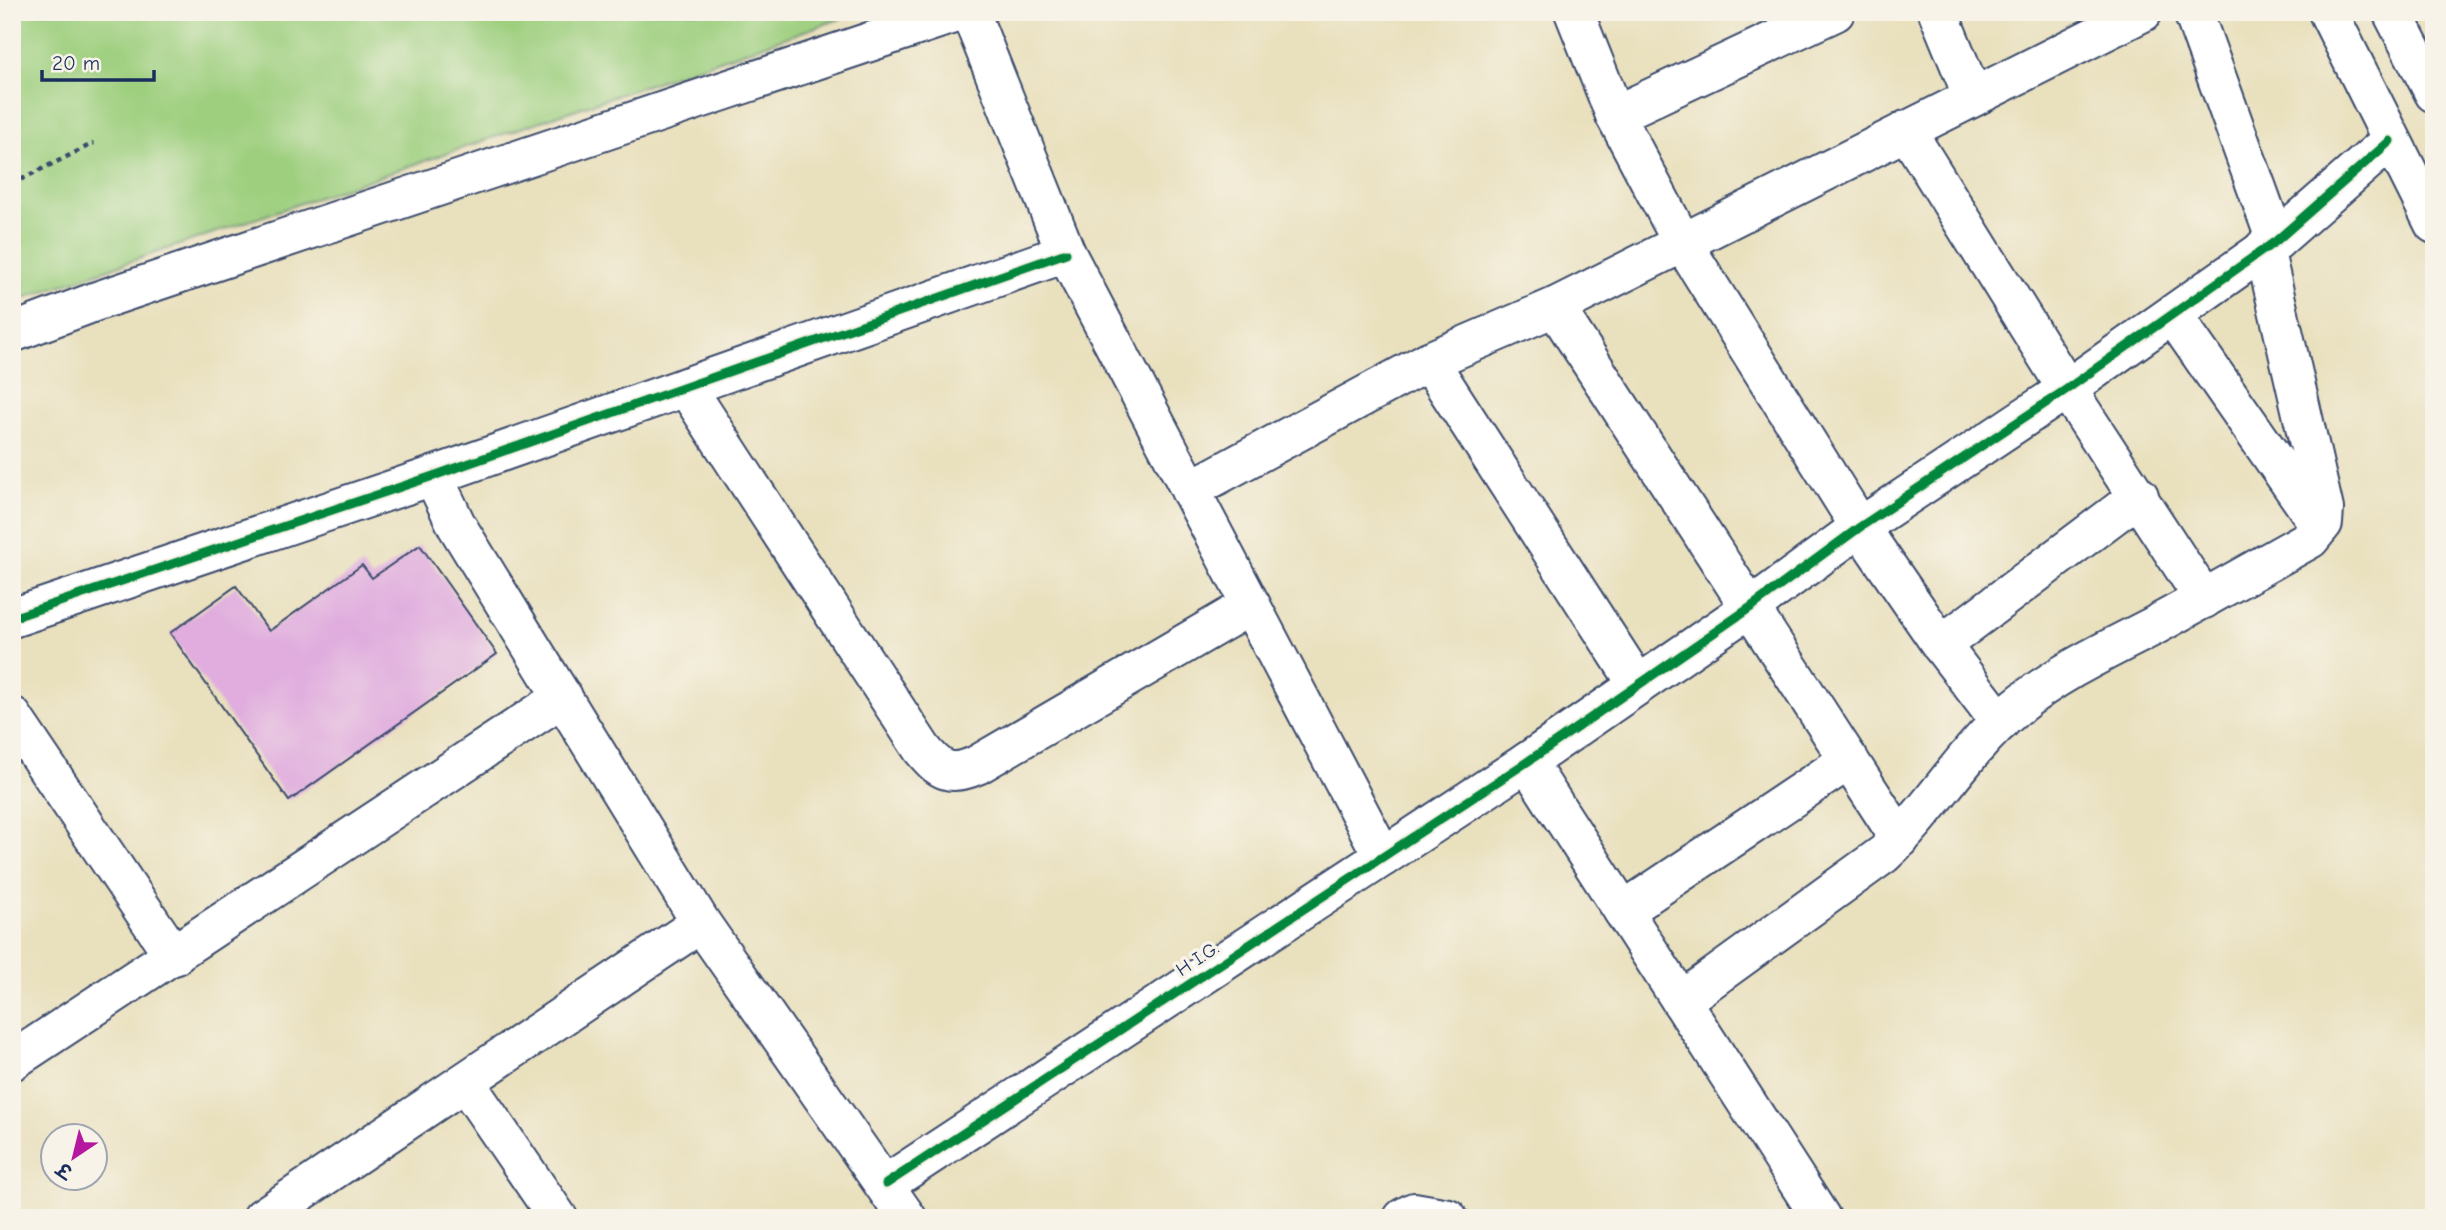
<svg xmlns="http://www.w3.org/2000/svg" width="2446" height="1230" viewBox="0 0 2446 1230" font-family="'Comic Neue','Playpen Sans Deva',sans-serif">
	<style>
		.green { fill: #9dcf7e; stroke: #5c7f6e; stroke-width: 2 }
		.building { fill: #e0adde }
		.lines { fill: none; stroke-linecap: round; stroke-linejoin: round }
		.minor-casing { stroke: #3a4a6c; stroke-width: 42 }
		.path { stroke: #3a4a6c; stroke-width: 4.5; stroke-dasharray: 5 5; stroke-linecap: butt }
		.minor { stroke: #fff; stroke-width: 38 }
		.cycleway-casing { stroke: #f7f3e8; stroke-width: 13 }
		.cycleway { stroke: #00873e; stroke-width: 9 }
		.labels { text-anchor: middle; stroke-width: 7; stroke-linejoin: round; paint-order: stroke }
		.street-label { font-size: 19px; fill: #1b2f5e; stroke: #f7f3e8 }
	</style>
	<rect width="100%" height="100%" fill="#f7f3e8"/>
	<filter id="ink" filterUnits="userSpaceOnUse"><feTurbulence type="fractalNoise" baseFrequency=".0143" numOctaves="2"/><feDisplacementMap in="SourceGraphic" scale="14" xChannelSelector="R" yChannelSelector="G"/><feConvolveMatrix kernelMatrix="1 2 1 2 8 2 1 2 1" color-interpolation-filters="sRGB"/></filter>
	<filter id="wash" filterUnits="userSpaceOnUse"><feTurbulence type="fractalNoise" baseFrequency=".00686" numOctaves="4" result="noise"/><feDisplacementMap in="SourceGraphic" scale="28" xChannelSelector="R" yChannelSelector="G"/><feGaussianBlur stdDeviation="1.57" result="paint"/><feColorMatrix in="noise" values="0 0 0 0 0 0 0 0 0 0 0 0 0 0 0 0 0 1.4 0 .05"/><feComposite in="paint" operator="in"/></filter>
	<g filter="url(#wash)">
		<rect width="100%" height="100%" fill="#e9e0bd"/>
		<polygon class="green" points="12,12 860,12 12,302"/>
		<g id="blocks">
			<polygon class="building" points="420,545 497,654 289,801 170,633 236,586 269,631 362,565 372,578"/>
		</g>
	</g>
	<g filter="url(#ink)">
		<use href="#blocks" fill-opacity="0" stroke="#3a4a6c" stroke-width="2"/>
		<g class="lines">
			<defs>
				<g id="minor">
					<polyline points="970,12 1066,253 1383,857"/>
					<polyline points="1574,12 1615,115 1682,242 1860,527 1941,645 2000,722"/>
					<polyline points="1938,12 1973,97"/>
					<polyline points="2193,12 2276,241"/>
					<polyline points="2328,12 2434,224"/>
					<polyline points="2392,12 2434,93"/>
					<polyline points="1615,115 1835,12"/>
					<polyline points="1906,130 2067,389 2204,599"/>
					<polyline points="1555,307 1900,839"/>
					<polyline points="2173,315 2320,526"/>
					<polyline points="12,333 97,301 959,12"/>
					<polyline points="1429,361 1638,685"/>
					<path d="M686 387 922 749C940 771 950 777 977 765L1251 605"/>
					<polyline points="433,476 457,526 701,923 907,1218"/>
					<polyline points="1190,490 1429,361 1555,307 2143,12"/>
					<polyline points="12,618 433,476 1066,253"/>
					<polyline points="1941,645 2139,496"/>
					<polyline points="12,716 174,956"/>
					<polyline points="1527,762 1821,1218"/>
					<polyline points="1623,911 1849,760"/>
					<path d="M1681 1001 1884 854C1933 808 1962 753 2015 708 2056 674 2105 651 2152 627 2205 598 2257 569 2310 539L2323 523 2324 509 2264 248"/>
					<polyline points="12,1061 563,697"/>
					<polyline points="465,1082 558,1218"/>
					<polyline points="886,1184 1527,762 1751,607 1860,527 2067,389 2276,241 2390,141"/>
					<polyline points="262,1218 701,923"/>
					<polyline points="1403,1218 1414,1212 1448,1218"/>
				</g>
			</defs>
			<use href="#minor" class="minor-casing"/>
			<polyline class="path" points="12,184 94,143"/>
			<use href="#minor" class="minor"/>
			<defs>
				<g id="cycleway">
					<polyline points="12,618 433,476 1066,253"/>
					<polyline points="886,1184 1527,762 1751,607 1860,527 2067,389 2276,241 2390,141"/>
				</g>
			</defs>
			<use href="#cycleway" class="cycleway-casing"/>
			<use href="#cycleway" class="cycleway"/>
		</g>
	</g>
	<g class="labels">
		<g class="street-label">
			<text transform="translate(1197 958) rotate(-33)" y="7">H I.G.</text>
		</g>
	</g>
	<rect width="2446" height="1230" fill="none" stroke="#f7f3e8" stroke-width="42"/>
	<g transform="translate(74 1157) rotate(215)"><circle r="33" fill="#f7f3e8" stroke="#9fa5b1" stroke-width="2"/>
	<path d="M0-5L12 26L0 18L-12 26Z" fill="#b5179e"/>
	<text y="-10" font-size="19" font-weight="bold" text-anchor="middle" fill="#1b2f5e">उ</text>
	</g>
	<path d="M42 70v10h112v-10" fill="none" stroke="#1b2f5e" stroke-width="3.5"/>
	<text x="52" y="70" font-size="21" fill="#1b2f5e" stroke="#f7f3e8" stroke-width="5" paint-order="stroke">20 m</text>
</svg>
